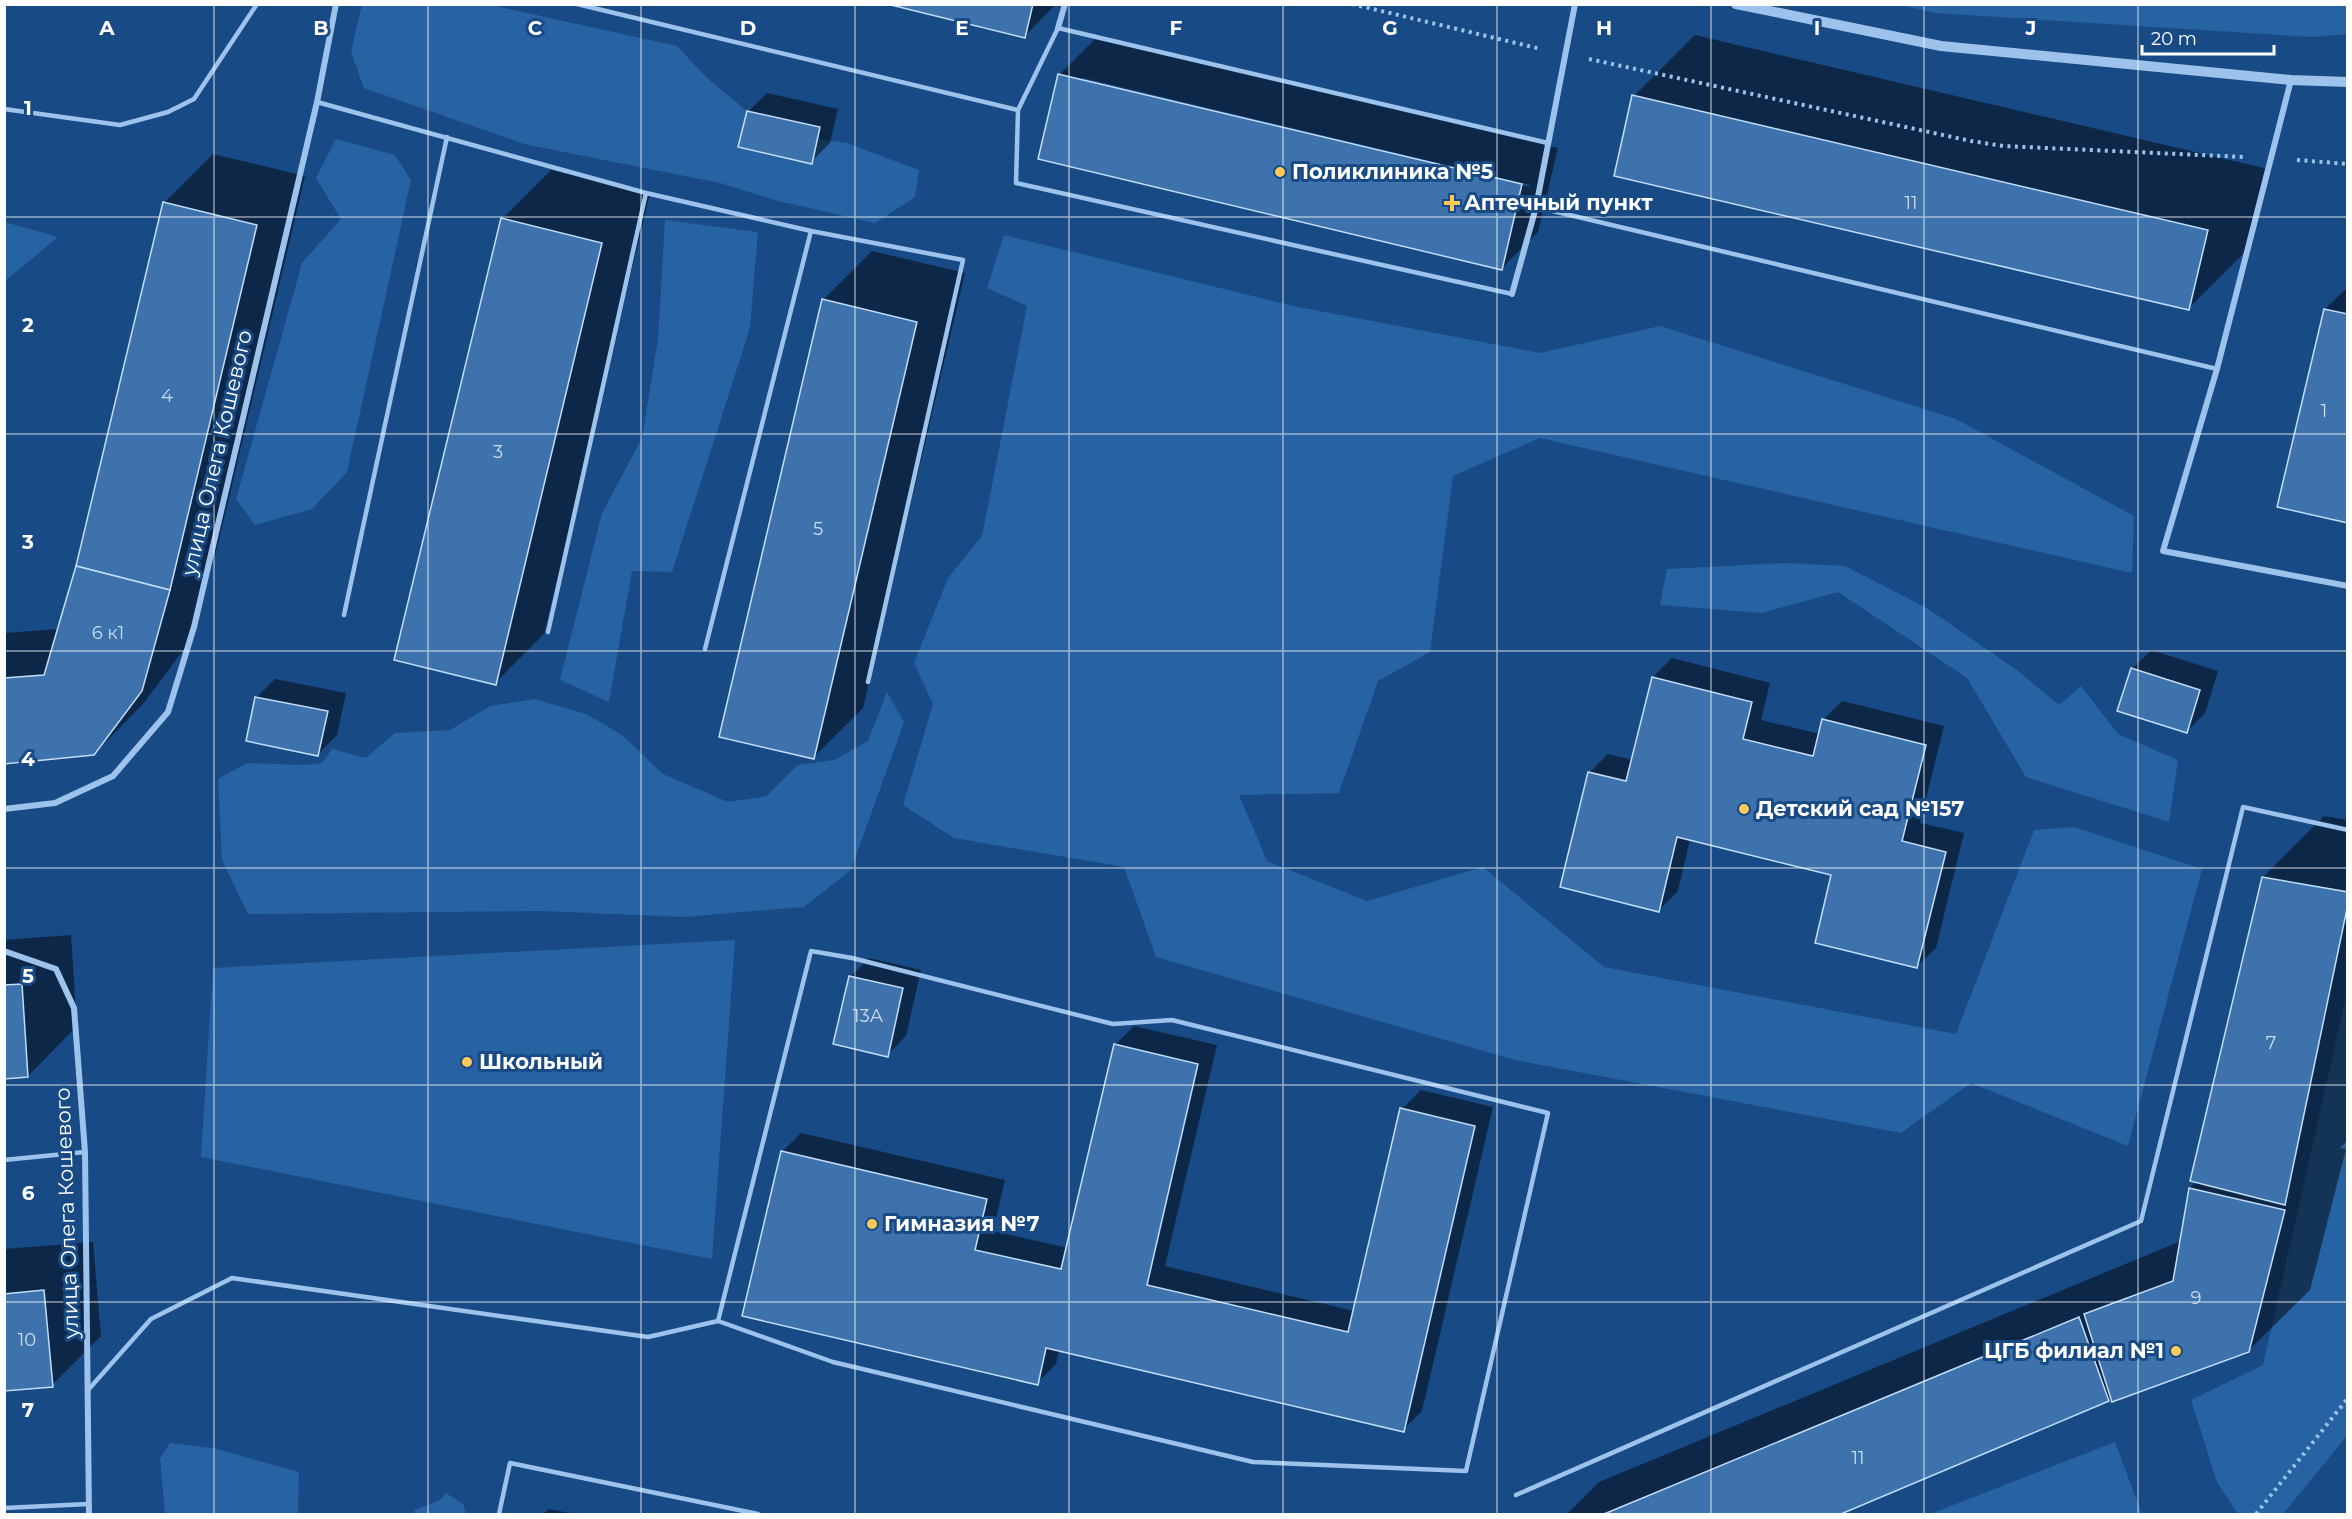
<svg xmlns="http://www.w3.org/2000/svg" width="2352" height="1519" viewBox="0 0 2352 1519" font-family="Montserrat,sans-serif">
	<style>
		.green { fill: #2762a2 }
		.shadow { fill: #0007; fill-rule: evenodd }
		.building { fill: #3d72ac; stroke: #c3ddf9; stroke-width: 1.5 }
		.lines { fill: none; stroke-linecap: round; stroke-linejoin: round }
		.path { stroke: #9dc3ec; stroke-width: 4; stroke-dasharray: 3 4.5; stroke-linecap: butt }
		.service { stroke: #9dc3ec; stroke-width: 4.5 }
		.minor { stroke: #9dc3ec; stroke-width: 6 }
		.tertiary { stroke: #9dc3ec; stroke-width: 10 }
		.grid { fill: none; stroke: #fff; stroke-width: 1.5; stroke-opacity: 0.55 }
		.poi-dot { fill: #ffca59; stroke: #184a85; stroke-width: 2 }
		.labels { text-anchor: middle; stroke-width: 6; stroke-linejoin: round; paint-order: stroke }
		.number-label { font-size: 18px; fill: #cedcea }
		.poi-label { font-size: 21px; font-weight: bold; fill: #fff; stroke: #184a85; text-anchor: start }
		.street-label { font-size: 21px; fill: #fff; stroke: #184a85 }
		.grid-label { font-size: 20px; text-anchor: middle; font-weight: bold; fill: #fff; stroke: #184a85; stroke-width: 6; stroke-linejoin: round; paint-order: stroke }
	</style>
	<rect width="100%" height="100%" fill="#184a85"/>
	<g class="green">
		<polygon points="362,4 491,5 677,46 707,78 747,111 739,147 812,164 817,139 847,143 919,170 915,197 875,223 774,200 720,183 524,144 364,88 351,52"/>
		<polygon points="1900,5 2347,5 2347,34 2311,37 1935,13"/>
		<polygon points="336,139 395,155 411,180 347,472 312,509 255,525 236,499 302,263 341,219 316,178"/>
		<polygon points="665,220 758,232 750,328 672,572 632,571 609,702 560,680 602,513 642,438 658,339"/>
		<polygon points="5,222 58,237 5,281 4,222"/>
		<polygon points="1004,235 1293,306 1540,353 1660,326 1956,419 2134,516 2132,573 1540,438 1453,476 1430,652 1378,681 1339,793 1239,795 1267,861 1367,901 1483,867 1604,967 1956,1034 2034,830 2074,827 2202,869 2128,1146 1971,1083 1901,1133 1515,1060 1156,957 1124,867 954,838 903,805 933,704 914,663 948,578 982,536 1027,306 987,288"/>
		<polygon points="1785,563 1845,566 1927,608 2018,671 2059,705 2081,686 2118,734 2178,760 2169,822 2026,777 1967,678 1838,592 1762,613 1660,605 1667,569"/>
		<polygon points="887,692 904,722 851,870 804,907 685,917 541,911 248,914 222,860 218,779 247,763 305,765 322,763 332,749 366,758 395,733 450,730 490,706 535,699 586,714 622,735 663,774 728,802 767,796 798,765 835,760 868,741"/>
		<polygon points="735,940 712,1259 201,1157 213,968"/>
		<polygon points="2347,992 2347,1436 2283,1514 2238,1514 2217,1482 2191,1400 2263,1365"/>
		<polygon points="2115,1442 2142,1514 1930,1514"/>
		<polygon points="170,1443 213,1448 299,1472 298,1514 165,1514 160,1459"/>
		<polygon points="446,1493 463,1504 466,1514 414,1514 415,1510 440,1500"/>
	</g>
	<g class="shadow">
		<polygon points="893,4 1056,4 1025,36"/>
		<polygon points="1695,35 2268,169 2249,248 2188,309 1634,96"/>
		<path d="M1095 39 1558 148 1538 232 1502 268 1059 75ZM1083 78 1530 185 1529 187 1083 81Z"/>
		<polygon points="767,93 838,109 830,143 811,162 748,112"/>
		<polygon points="213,154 305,176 219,540 191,640 143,704 94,754 4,763 4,633 59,629 77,567 164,203"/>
		<polygon points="551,170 650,194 544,634 495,683 502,219"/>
		<polygon points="872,251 965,273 863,708 814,757 823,300"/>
		<polygon points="2348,287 2348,522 2325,309"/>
		<polygon points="2151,650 2218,671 2205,713 2186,732 2132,669"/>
		<polygon points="1672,658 1770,683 1761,720 1820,734 1823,720 1842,701 1944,726 1920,823 1964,833 1936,948 1917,966 1833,874 1690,839 1678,891 1659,910 1589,773 1608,754 1633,760 1653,677"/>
		<polygon points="275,679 346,693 337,735 318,754 256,698"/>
		<polygon points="2324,816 2348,820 2348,1134 2346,1142 2340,1148 2346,1149 2310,1290 2248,1351 2111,1397 1837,1514 1567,1514 1599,1482 2181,1241 2190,1188 2197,1181 2263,877"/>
		<polygon points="71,935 77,1026 28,1076 4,1077 4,940"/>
		<polygon points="869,958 921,970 906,1036 887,1055 850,977"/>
		<polygon points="1134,1026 1217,1045 1165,1266 1354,1311 1402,1109 1421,1090 1493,1107 1422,1411 1403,1430 1059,1350 1056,1364 1037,1383 782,1152 801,1133 1005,1180 993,1231 1068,1248 1115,1045"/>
		<polygon points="93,1242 101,1336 52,1385 4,1389 4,1249"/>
		<polygon points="549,1509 574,1514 543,1514"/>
	</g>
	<g class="building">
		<polygon points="887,4 1033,4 1025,38"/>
		<polygon points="1058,74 1522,184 1502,270 1038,159"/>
		<polygon points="1632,95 2208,230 2189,310 1614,176"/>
		<polygon points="747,111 820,127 812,164 738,147"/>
		<polygon points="163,202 257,225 170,590 76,566"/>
		<polygon points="501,218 602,243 496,685 394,660"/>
		<polygon points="822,299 917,322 814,759 719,737"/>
		<polygon points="2324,309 2348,314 2348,523 2277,507"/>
		<polygon points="76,566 170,590 142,691 94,755 4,764 4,678 44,675"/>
		<polygon points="2131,668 2200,690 2187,733 2117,711"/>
		<polygon points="1652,677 1752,702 1743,739 1813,756 1822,719 1926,745 1902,841 1946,852 1917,968 1815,943 1831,875 1677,837 1659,912 1560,887 1588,772 1626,781"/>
		<polygon points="255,697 328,711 318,756 246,741"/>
		<polygon points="2262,877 2348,892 2348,904 2285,1205 2190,1181"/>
		<polygon points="849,976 903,988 888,1057 833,1044"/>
		<polygon points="22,984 28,1077 4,1079 4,985"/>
		<polygon points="1114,1044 1198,1064 1147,1285 1348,1332 1400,1108 1475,1126 1404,1432 1046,1348 1038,1385 742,1316 781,1151 987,1199 975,1250 1061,1269"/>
		<polygon points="2189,1188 2285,1210 2249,1352 2112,1402 2084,1314 2173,1281"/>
		<polygon points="44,1290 53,1387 4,1391 4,1294"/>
		<polygon points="2079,1317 2109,1401 1841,1514 1604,1514"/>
	</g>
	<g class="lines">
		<g class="path">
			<polyline points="1352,4 1541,49"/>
			<polyline points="1589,59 1971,141 2003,146 2244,157"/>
			<polyline points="2297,160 2348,164"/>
			<polyline points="2256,1514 2348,1398"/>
		</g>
		<g class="service">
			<polyline points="577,4 1018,110"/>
			<polyline points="317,102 646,193 811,231 963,260 868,682"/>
			<polyline points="4,109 120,125 168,112 194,99 257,4"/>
			<polyline points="1536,207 2217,369"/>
			<polyline points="1512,294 1016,183 1018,110 1058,28 1548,143"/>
			<polyline points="344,615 447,137"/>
			<polyline points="548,632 646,193"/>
			<polyline points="705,649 811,231"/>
			<polyline points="4,1160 85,1152"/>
			<polyline points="88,1390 151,1319 232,1278 648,1337 718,1321 833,1362 1253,1462 1466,1471 1548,1113 1172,1020 1113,1024 852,958 811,951 718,1321"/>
			<polyline points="1516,1495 2141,1221 2243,807 2348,830"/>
			<polyline points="4,1508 88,1504"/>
			<polyline points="499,1514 510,1463 758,1514"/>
		</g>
		<g class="minor">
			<polyline points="1058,28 1065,4"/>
			<polyline points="2291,80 2217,369 2163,551 2348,586"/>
			<polyline points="1512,294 1536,207 1575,4"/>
			<polyline points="4,809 55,803 113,776 168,712 194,627 317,102 336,4"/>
			<polyline points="4,951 56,969 74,1008 85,1152 89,1514"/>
		</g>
		<polyline class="tertiary" points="1736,4 1941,46 2291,80 2348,82"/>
	</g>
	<path class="grid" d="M214 4V1514M428 4V1514M641 4V1514M855 4V1514M1069 4V1514M1283 4V1514M1497 4V1514M1711 4V1514M1924 4V1514M2138 4V1514M4 217H2348M4 434H2348M4 651H2348M4 868H2348M4 1085H2348M4 1302H2348"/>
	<g class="poi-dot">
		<circle cx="1280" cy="172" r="6"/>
		<path d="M1449 194h6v6h6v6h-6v6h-6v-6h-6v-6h6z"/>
		<circle cx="1744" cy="809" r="6"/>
		<circle cx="467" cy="1062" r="6"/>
		<circle cx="872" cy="1224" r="6"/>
		<circle cx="2176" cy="1351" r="6"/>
	</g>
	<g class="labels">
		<g class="number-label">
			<text x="1911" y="209">11</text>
			<text x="167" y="402">4</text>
			<text x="2324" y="417">1</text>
			<text x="498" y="458">3</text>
			<text x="818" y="535">5</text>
			<text x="108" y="639">6 к1</text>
			<text x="868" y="1022">13А</text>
			<text x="2271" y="1049">7</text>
			<text x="2196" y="1304">9</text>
			<text x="27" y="1346">10</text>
			<text x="1858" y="1464">11</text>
		</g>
		<g class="poi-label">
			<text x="1292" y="179">Поликлиника №5</text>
			<text x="1464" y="210">Аптечный пункт</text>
			<text x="1756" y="816">Детский сад №157</text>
			<text x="479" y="1069">Школьный</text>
			<text x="884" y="1231">Гимназия №7</text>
			<text x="2164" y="1358" text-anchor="end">ЦГБ филиал №1</text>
		</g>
		<g class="street-label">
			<text transform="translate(217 453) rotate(-77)" y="7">улица Олега Кошевого</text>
			<text transform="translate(67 1213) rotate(-92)" y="7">улица Олега Кошевого</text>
		</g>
	</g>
	<g class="grid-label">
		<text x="107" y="35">A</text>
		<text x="321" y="35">B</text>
		<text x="535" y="35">C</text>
		<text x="748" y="35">D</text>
		<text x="962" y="35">E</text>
		<text x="1176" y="35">F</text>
		<text x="1390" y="35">G</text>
		<text x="1604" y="35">H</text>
		<text x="1817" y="35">I</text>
		<text x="2031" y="35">J</text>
		<text x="28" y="115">1</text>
		<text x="28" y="332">2</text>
		<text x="28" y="549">3</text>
		<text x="28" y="766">4</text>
		<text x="28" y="983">5</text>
		<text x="28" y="1200">6</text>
		<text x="28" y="1417">7</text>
	</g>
	<rect width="2352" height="1519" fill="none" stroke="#ffffff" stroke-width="12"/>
	<path d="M2142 45v9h132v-9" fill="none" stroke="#ffffff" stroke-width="3"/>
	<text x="2151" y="45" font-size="18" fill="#ffffff" stroke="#184a85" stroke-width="4.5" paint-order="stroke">20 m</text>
</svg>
